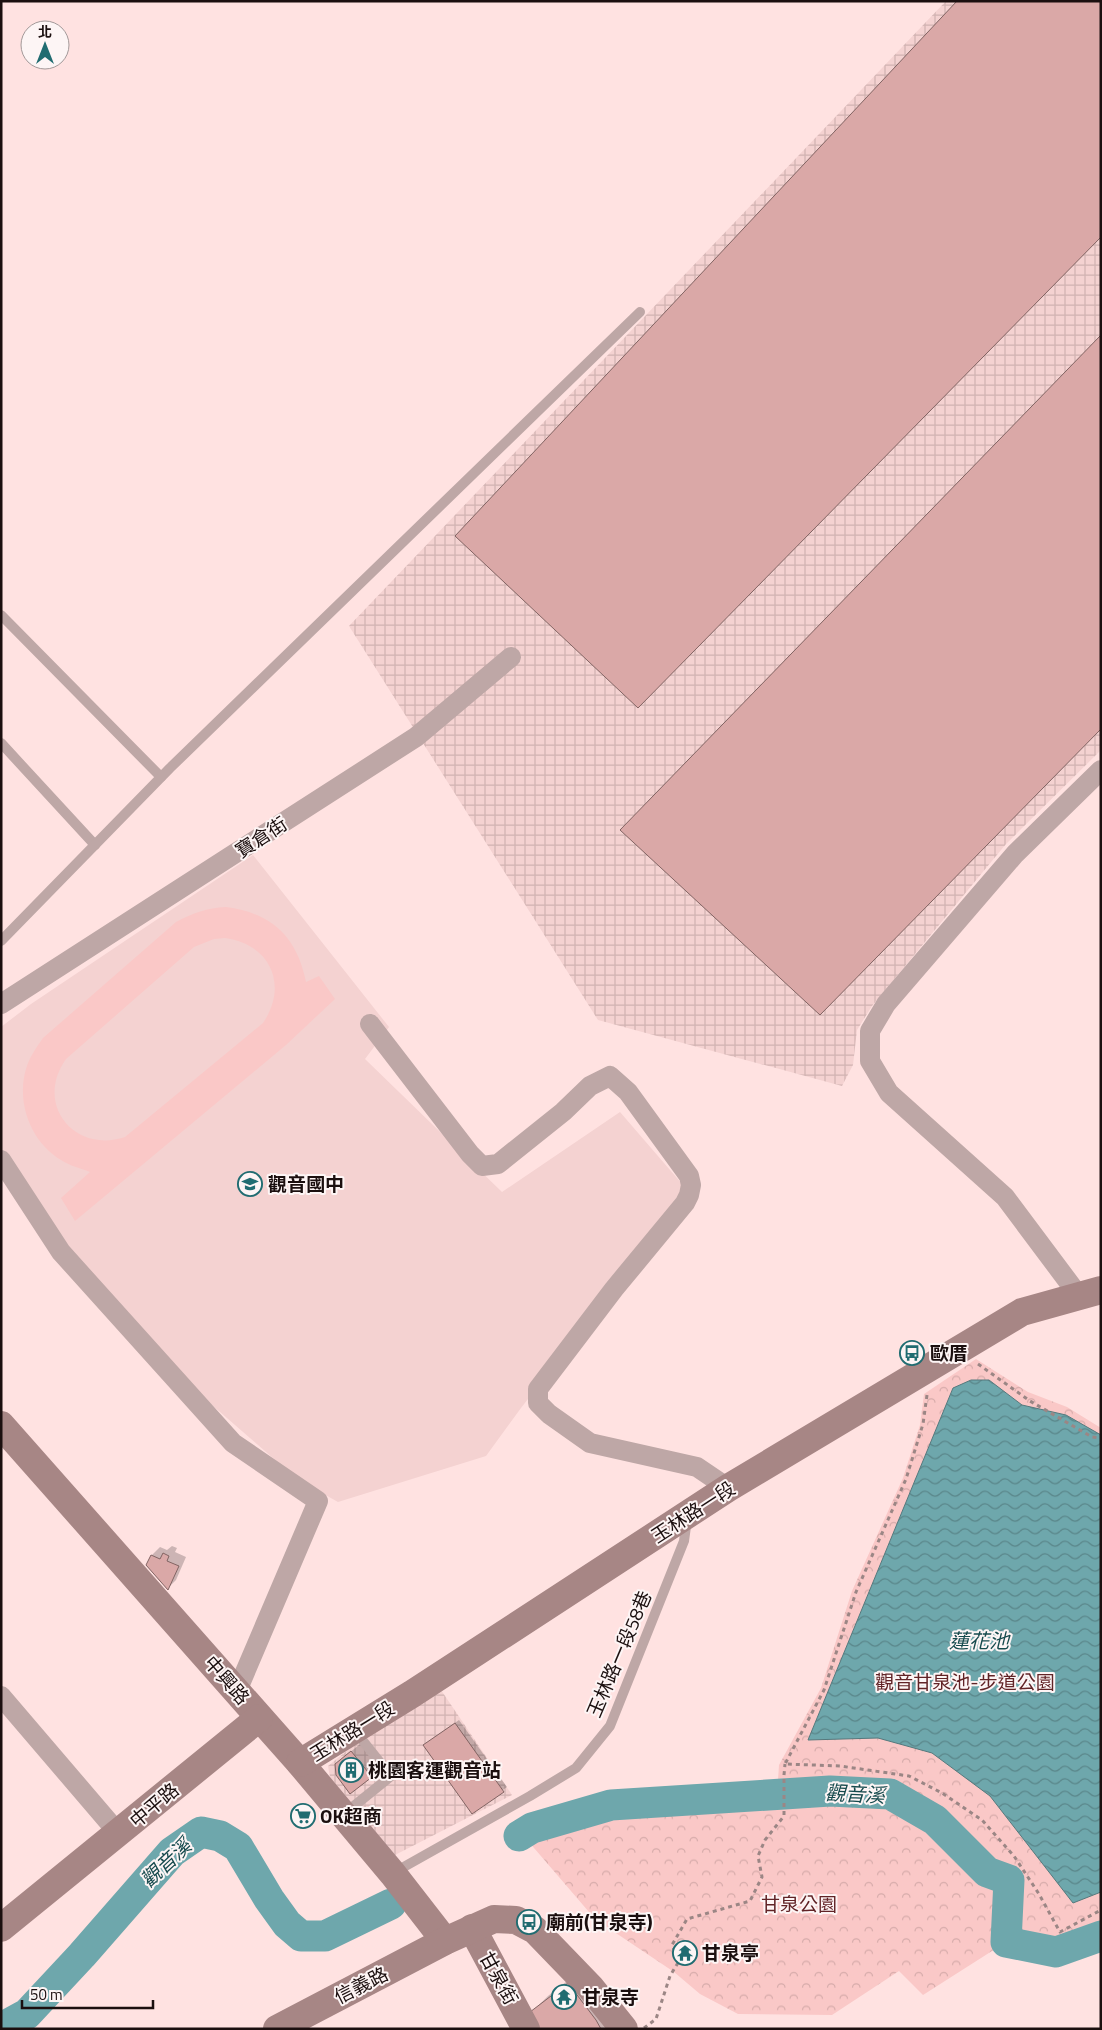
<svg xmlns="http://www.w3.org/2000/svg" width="1102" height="2030" viewBox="0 0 1102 2030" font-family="'Titillium Web','Noto Sans TC',sans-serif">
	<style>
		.built { fill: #f4d2d1 }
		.industrial { fill: url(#industrial-grid) }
		.grass { fill: #fac8c7; fill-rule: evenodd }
		.park { fill: url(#park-crowns) }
		.water { fill: url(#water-waves); stroke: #55797d }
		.shadow { fill: #0003 }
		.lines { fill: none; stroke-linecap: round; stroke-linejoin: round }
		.river { stroke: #6ea7ac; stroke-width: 31 }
		.building { fill: #daa8a7; stroke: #826463 }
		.path { stroke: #9b8685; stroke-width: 3; stroke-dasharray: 4 4; stroke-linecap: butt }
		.lane { stroke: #bea7a6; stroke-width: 10 }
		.street { stroke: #bea7a6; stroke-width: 20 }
		.secondary { stroke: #a78685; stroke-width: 28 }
		.labels { text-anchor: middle; stroke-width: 4; stroke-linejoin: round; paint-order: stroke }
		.street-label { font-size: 19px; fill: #1b0f0f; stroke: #fdf5f5 }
		.poi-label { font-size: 19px; font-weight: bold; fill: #1b0f0f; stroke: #fdf5f5; text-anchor: start }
		.park-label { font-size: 19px; fill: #612326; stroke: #fdf5f5 }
		.water-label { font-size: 20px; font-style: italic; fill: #164a4d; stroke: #fdf5f5 }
	</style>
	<defs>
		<pattern id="industrial-grid" width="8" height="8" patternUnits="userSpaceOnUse" patternTransform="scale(1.25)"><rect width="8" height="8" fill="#f4d2d1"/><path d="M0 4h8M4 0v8" fill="none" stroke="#d1b3b2"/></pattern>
		<pattern id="park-crowns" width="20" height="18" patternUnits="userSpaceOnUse" patternTransform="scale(1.25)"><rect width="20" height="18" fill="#fac8c7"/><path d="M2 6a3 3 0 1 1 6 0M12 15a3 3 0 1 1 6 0" fill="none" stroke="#d6abaa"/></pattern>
		<pattern id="water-waves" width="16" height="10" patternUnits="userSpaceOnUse" patternTransform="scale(1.25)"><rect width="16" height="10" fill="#6ea7ac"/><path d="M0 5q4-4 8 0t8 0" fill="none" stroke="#5a868a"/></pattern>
	</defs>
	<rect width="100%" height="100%" fill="#ffe2e1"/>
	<polygon class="built" points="253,855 389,1027 365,1059 502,1192 620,1112 689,1192 521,1408 486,1456 338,1502 297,1479 174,1372 1,1175 1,1027 31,1004"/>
	<g class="industrial">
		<polygon points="946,1 1101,1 1101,750 1006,844 872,1006 857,1030 853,1065 842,1086 598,1020 349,626"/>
		<polygon points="441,1690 512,1795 395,1855 330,1777 328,1766 350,1748"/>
	</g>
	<path class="grass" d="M226 907C272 913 297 937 306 982L319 976 335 999 286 1045 75 1221 61 1198 90 1172C80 1168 70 1166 61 1160 31 1142 16 1103 26 1069 29 1058 36 1048 43 1038L176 922C193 913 207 908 226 907ZM225 938C270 944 289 985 263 1023L125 1137C74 1154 34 1104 66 1059L194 947 214 939Z"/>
	<polygon class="park" points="976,1359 1028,1392 1067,1407 1101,1428 1101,1927 1072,1941 1056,1959 1003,1949 1003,1944 923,1995 899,1971 832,2015 738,2014 700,1994 674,1972 595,1919 522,1834 611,1805 777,1795 779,1765 821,1688 852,1591 903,1478 920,1425 924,1394"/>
	<polygon class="water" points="971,1380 989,1380 1022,1405 1066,1415 1101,1435 1101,1892 1073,1903 990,1796 932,1753 878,1738 808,1740 953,1388"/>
	<g class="shadow">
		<polygon points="172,1546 177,1548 175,1552 186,1557 176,1580 168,1588 152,1555 160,1547 167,1550"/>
		<polygon points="459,1720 507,1787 472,1812 428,1742"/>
		<polygon points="360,1744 380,1768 351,1792 336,1764"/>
		<polygon points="689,1940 697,1955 693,1958 678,1947"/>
		<polygon points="585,1967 627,2029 540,2029 531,2013 548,1996"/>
	</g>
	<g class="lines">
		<g class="river">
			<polyline points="519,1836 532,1828 611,1805 830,1791 890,1794 935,1820 987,1872 1009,1880 1006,1942 1056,1952 1101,1936"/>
			<polyline points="1,2028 27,2014 82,1955 172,1852 201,1832 220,1836 238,1847 269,1899 287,1924 301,1936 325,1936 391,1904"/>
		</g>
	</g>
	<g class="building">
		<polygon points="957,1 1101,1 1101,237 638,708 455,536"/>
		<polygon points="1101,335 1101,729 820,1015 620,830"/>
		<polygon points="163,1553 169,1556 167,1561 179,1566 168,1590 146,1565 151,1555 160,1559"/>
		<polygon points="455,1723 504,1792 472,1814 423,1745"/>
		<polygon points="351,1751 372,1777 350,1794 336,1775 335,1764"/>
		<polygon points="685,1943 694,1959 686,1963 677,1947"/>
		<polygon points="568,1983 596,2020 601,2029 539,2029 530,2012"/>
	</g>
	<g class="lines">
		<g class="path">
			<polyline points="978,1364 1030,1401 1092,1437 1101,1438"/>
			<polyline points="927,1395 923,1424 906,1479 856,1592 824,1690 785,1764 840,1766 909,1776 942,1793 982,1820 1014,1856 1039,1894 1060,1932 1101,1910"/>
			<polyline points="644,2028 656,2019 670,1976 679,1961 672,1945 687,1919 750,1901 762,1877 758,1856 765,1840 784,1816 784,1775 785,1764"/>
		</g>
		<g class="lane">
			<polyline points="1,615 161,777"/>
			<polyline points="1,743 95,845"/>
			<polyline points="1,941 170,768 640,312"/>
			<polyline points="344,1814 391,1776 355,1731"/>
			<polyline points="393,1873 530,1796 576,1768 610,1726 684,1541 687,1519"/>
		</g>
		<g class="street">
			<polyline points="1,1004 416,737 511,657"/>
			<polyline points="370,1024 470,1154 482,1166 498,1164 563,1112 590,1086 610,1076 628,1092 689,1176 691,1185 689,1195 685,1203 614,1289 538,1389 538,1403 549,1414 590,1443 697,1467 728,1488"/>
			<polyline points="1,1160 61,1252 233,1443 318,1501 237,1691"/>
			<polyline points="1079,1296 1005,1197 889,1093 870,1061 870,1031 886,1004 1015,854 1101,770"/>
			<polyline points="1,1696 119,1834"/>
		</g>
		<g class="secondary">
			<polyline points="1,1425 300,1763 393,1874 445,1941"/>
			<polyline points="300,1763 412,1694 728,1488 1022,1312 1101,1290"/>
			<polyline points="1,1928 259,1718"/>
			<polyline points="472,1928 526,2029"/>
			<polyline points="277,2029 445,1941 494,1919 516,1920 535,1930 591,1988 624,2029"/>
		</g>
	</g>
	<defs>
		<symbol id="school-ring" viewBox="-11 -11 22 22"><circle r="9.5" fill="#fdf5f5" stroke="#206c71" stroke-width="1.5"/><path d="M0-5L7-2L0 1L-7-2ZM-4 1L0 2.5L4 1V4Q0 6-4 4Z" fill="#206c71"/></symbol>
		<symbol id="bus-ring" viewBox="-11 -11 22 22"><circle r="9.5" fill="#fdf5f5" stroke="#206c71" stroke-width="1.5"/><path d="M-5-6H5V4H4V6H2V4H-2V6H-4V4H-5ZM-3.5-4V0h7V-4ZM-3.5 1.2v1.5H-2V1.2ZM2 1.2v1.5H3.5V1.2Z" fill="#206c71"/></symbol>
		<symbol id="building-ring" viewBox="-11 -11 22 22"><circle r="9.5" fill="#fdf5f5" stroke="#206c71" stroke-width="1.5"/><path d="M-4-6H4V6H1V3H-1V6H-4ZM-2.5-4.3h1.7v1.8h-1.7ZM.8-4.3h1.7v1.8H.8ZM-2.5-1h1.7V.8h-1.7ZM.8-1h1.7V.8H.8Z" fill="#206c71"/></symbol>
		<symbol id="supermarket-ring" viewBox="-11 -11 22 22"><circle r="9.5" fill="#fdf5f5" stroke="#206c71" stroke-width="1.5"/><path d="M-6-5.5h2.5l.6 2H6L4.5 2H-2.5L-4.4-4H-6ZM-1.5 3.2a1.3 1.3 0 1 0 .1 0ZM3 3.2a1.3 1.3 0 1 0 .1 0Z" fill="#206c71"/></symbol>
		<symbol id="temple-ring" viewBox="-11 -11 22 22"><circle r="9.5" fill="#fdf5f5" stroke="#206c71" stroke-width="1.5"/><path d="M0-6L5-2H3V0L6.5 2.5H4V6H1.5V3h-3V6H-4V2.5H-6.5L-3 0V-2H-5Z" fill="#206c71"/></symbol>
	</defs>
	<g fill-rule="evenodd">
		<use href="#school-ring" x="236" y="1170" width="28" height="28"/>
		<use href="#bus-ring" x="898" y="1339" width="28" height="28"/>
		<use href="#building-ring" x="337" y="1756" width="28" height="28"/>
		<use href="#supermarket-ring" x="289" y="1802" width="28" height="28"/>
		<use href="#bus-ring" x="515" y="1908" width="28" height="28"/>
		<use href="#temple-ring" x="671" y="1939" width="28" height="28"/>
		<use href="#temple-ring" x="550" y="1983" width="28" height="28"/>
	</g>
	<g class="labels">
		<g class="street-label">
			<text transform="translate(261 837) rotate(-33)" y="7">寶倉街</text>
			<text transform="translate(693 1512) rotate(-33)" y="7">玉林路一段</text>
			<text transform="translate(619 1654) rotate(-67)" y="7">玉林路一段58巷</text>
			<text transform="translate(227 1680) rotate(49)" y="7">中興路</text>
			<text transform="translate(352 1731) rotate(-32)" y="7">玉林路一段</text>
			<text transform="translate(154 1805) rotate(-40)" y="7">中平路</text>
			<text transform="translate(499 1978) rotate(61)" y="7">甘泉街</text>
			<text transform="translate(361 1985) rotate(-27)" y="7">信義路</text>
		</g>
		<g class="poi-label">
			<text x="268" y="1191">觀音國中</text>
			<text x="930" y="1360">歐厝</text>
			<text x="368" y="1777">桃園客運觀音站</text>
			<text x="320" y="1823">OK超商</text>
			<text x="546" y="1929">廟前(甘泉寺)</text>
			<text x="702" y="1960">甘泉亭</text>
			<text x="582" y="2004">甘泉寺</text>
		</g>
		<g class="park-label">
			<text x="965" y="1689">觀音甘泉池-步道公園</text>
			<text x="799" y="1911">甘泉公園</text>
		</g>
		<g class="water-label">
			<text x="979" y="1648">蓮花池</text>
			<text transform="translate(855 1794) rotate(3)" y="7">觀音溪</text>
			<text transform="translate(166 1863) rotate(-43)" y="7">觀音溪</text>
		</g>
	</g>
	<rect width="1102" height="2030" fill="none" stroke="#1b0f0f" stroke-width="5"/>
	<g transform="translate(45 45)"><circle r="24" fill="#fdf5f5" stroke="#a39999"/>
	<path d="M0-4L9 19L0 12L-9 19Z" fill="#206c71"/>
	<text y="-8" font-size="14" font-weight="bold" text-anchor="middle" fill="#1b0f0f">北</text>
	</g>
	<path d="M22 2000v8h131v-8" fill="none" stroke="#1b0f0f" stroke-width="2.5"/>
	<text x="30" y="2000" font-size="15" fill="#1b0f0f" stroke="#fdf5f5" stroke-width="4" paint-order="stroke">50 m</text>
</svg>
